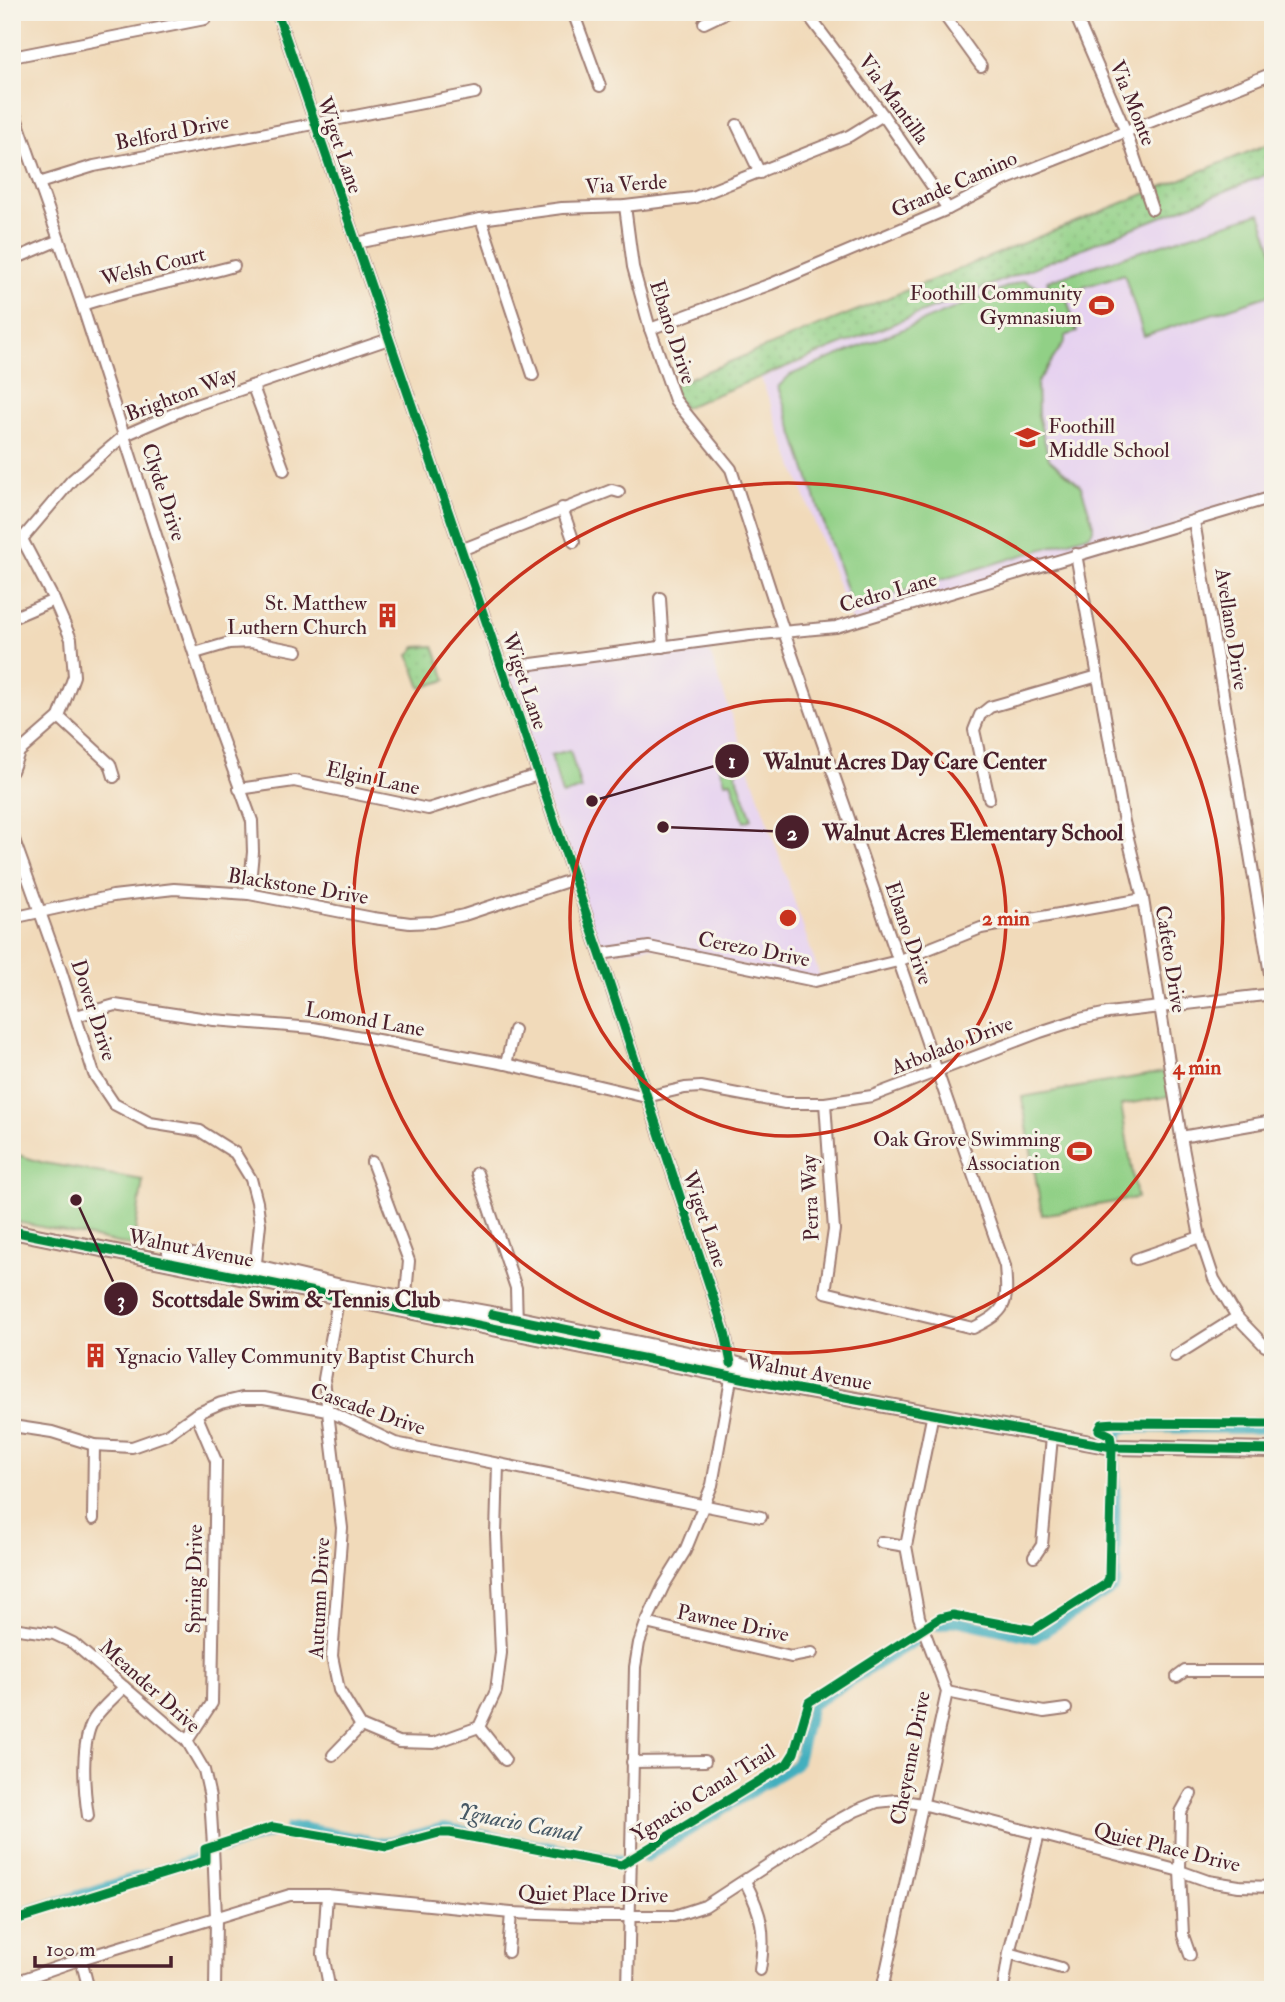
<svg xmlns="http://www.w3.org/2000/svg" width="1285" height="2002" viewBox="0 0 1285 2002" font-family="'IM FELL Double Pica',serif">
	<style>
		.built { fill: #e6d2f0 }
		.grass { fill: url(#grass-dots); stroke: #6e7858; stroke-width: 2 }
		.park { fill: #91d086; stroke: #6e7858; stroke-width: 2 }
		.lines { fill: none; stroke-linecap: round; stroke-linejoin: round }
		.canal { stroke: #42afbe; stroke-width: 10 }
		.street-casing { stroke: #9e7c72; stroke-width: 14 }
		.secondary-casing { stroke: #9e7c72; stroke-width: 18 }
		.street { stroke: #fff; stroke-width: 10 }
		.secondary { stroke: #fff; stroke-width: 14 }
		.cycleway-casing { stroke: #f7f3e8; stroke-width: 13 }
		.cycleway { stroke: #00873e; stroke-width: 9 }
		.ring { fill: none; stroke: #c8321e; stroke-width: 3.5 }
		.labels { text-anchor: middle; stroke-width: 6; stroke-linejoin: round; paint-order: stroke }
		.street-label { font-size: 21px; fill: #4a1f2b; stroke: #f7f3e8 }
		.poi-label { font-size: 21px; fill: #4a1f2b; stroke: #f7f3e8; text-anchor: end }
		.water-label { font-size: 23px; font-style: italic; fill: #475966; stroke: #f7f3e8 }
		.centre { fill: #c8321e; stroke: #f7f3e8; stroke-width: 3.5 }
		.ring-label { font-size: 21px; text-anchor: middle; font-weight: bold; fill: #c8321e; stroke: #f7f3e8; stroke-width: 6; stroke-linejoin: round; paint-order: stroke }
		.leader { fill: none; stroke: #4a1f2b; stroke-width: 2.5 }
		.callout-dot { fill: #4a1f2b; stroke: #f7f3e8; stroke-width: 2.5 }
		.mark-label { font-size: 21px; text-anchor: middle; font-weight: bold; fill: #fff }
		.callout-label { font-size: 23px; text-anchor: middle; font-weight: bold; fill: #4a1f2b; stroke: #f7f3e8; stroke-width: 6; stroke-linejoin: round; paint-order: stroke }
	</style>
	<defs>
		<pattern id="grass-dots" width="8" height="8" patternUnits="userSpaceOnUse" patternTransform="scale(1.75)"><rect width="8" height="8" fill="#91d086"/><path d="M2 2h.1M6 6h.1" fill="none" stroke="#7fb274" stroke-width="1.8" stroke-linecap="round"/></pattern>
	</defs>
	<rect width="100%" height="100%" fill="#f7f3e8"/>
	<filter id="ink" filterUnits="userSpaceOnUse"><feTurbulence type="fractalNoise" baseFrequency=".0143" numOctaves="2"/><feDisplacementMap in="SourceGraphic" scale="14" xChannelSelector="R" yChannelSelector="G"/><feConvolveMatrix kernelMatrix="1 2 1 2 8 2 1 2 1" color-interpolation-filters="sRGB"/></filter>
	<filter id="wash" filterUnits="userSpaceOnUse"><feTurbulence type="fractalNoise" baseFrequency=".00686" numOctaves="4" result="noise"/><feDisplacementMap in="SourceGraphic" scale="28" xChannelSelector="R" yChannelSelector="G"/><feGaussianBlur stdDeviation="1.57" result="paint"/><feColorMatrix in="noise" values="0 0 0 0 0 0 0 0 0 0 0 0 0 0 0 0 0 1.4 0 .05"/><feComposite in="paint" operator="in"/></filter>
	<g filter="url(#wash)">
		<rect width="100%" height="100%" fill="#f1daba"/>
		<g class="built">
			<polygon points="1273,172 1273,497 852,623 761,378"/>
			<polygon points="706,641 821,980 649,947 600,954 502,668"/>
		</g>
		<g class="grass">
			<polygon points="1273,142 1273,172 683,408 670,386"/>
			<polygon points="434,646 446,680 421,688 409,655 416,647"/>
		</g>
		<g class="park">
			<polygon points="1260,213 1273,252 1273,294 1144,336 1124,274 1065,293 1077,332 1065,336 1065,341 1037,383 1038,415 1049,459 1081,486 1093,524 1093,530 1089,535 852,607 778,387 790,375 1024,280 1051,294 1047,281"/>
			<polygon points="570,750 581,789 562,795 551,755"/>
			<polygon points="736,753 740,766 736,774 752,819 744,822 731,781 725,782 718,760"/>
			<polygon points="1170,1071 1175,1095 1121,1105 1137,1198 1042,1215 1022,1097"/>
			<polygon points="12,1153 44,1163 143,1180 133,1246 12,1221"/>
		</g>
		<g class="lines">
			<g class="canal">
				<polyline points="1117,1439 1119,1431 1125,1428 1273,1429"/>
				<polyline points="938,1626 957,1621 1035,1638 1114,1588 1116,1581 1115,1458"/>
				<polyline points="289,1828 301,1827 383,1843 444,1827 619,1860"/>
				<polyline points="225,1849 269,1834"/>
				<polyline points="645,1858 794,1766 798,1761 812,1705 917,1640"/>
				<polyline points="12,1916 200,1857"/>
			</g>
		</g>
	</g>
	<g filter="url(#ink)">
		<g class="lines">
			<defs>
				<g id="street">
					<polyline points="277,12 600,954 725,1333 731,1363 730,1385 712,1485 685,1551 664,1585 646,1623 639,1643 635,1667 628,1990"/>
					<polyline points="573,12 600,86"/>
					<polyline points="806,12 883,115 948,209"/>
					<polyline points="942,12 981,66"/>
					<polyline points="1074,12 1126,132 1152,209"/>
					<polyline points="704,23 727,12"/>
					<polyline points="12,57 205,19"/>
					<polyline points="12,106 82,305 218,728 252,821 253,852 249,894"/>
					<polyline points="737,125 760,173"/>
					<polyline points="39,183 94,166 475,93"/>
					<path d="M625 206 633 267 650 329 675 400 731 469 784 632 1005 1266C1008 1304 1008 1311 973 1328L825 1292 834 1230 825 1103"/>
					<polyline points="481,219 533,375"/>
					<polyline points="356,243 481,219 562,208 625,206 693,198 849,136 883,115"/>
					<polyline points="12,260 59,240"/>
					<path d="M82 305C132 289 183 280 234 266"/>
					<polyline points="650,329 771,284 948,209 1004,180 1273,73"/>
					<polyline points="253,387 284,470"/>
					<polyline points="562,508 574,542"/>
					<polyline points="1194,521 1273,992"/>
					<polyline points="12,535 22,539 54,600 71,639 74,676 59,717 19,752 12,771"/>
					<polyline points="22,539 72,480 125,435 187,408 389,339"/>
					<polyline points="461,550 612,490 619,492"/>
					<polyline points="1076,554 1124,822 1143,899 1181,1137 1200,1237 1214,1279 1237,1317 1265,1346 1273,1348"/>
					<polyline points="660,598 663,647"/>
					<polyline points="12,618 54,600"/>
					<polyline points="195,653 229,643 251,642 297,651"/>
					<polyline points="502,668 750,635 836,627 1273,497"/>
					<polyline points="59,717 110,764 114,777"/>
					<polyline points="239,789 294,781 428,809 538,775"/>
					<polyline points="989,798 974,730 980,715 990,707 1098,676"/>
					<polyline points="12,834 60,968 94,1074 114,1104 150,1123 200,1131 235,1153 251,1179 257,1202 260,1224 255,1272"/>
					<polyline points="12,918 113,896 174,889 249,894 373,918 410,923 433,922 464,915 574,879"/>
					<polyline points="600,954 649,947 815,981 898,961 981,928 1143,899"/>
					<polyline points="76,1016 115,1005 214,1020 313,1028 506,1064 646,1097 685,1088 701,1087 785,1103 825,1103 872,1096 1040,1032 1080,1019 1108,1013 1273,994"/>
					<polyline points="506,1064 514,1030"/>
					<polyline points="1181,1137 1273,1121"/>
					<polyline points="372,1162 409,1261 405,1306"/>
					<polyline points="477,1173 516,1288 517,1325"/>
					<polyline points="1136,1259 1200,1237"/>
					<polyline points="340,1289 324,1379 342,1528 332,1656 339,1690 361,1726 399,1742 434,1743 479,1727 496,1691 501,1653 496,1534 498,1464"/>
					<polyline points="1175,1356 1237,1317"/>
					<polyline points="12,1426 52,1432 94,1445 132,1447 166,1435 196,1414 221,1403 242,1398 264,1398 327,1410 395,1443 761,1517"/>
					<polyline points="93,1519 94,1445"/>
					<polyline points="881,1542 906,1546"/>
					<polyline points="1034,1557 1042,1545 1052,1437"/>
					<polyline points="646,1623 791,1657 812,1653"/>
					<polyline points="12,1628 54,1634 73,1643 187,1741 204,1770 210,1797 213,1846 216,1917 215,1990"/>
					<polyline points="1177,1677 1185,1671 1273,1671"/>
					<polyline points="947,1692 1044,1712 1066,1709"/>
					<polyline points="479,1727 505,1760"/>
					<polyline points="187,1741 212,1703 216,1461 196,1414"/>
					<polyline points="333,1755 361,1726"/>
					<polyline points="632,1762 705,1761"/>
					<path d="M88 1816C84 1790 80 1742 94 1719 102 1707 115 1697 124 1687"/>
					<path d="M745 1881C762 1914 766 1933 760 1970"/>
					<polyline points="327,1895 323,1954 329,1986 331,1990"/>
					<polyline points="508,1952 511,1913"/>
					<polyline points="1009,1953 1061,1968"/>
					<polyline points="1190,1955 1183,1935 1180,1871 1181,1812 1191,1794"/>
					<polyline points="81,1959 89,1990"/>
					<polyline points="12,1983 81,1959 290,1895 327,1895 511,1913 595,1916 674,1916 705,1906 826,1827 855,1811 877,1802 897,1800 922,1804 1039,1834 1180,1871 1208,1881 1239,1886 1273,1887"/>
					<polyline points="882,1990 947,1692 919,1617 906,1546 933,1413"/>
					<polyline points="1003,1990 1009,1953 1039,1834"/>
				</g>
				<g id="secondary">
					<polyline points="12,1231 786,1387 1112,1447 1273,1450"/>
					<polyline points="170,1252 256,1267 341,1287 519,1319 731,1363 784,1378"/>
				</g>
			</defs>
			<use href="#street" class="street-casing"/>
			<use href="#secondary" class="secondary-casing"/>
			<use href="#street" class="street"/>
			<use href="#secondary" class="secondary"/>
			<defs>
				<g id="cycleway">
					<polyline points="277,12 600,954 725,1333 731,1363"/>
					<polyline points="12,1231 786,1387 1112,1447 1273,1450"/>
					<polyline points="492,1314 598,1336"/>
					<polyline points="12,1921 205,1861 205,1849 273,1827 387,1847 439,1833 450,1833 621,1865 787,1764 794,1753 809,1702 940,1618 953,1615 1033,1630 1106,1584 1109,1578 1112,1447 1110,1435 1099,1430 1102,1424 1116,1423 1273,1424"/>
				</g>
			</defs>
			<use href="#cycleway" class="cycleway-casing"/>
			<use href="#cycleway" class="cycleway"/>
		</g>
	</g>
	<g class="ring">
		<circle cx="788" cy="918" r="218"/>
		<circle cx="788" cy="918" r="435"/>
	</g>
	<defs>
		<symbol id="stadium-bare" viewBox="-9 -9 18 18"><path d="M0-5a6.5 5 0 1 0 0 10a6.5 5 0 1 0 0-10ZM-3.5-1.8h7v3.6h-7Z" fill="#c8321e" stroke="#f7f3e8" stroke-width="2.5" paint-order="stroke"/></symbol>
		<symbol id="school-bare" viewBox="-9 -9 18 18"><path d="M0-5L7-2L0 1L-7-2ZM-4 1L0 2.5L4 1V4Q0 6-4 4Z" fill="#c8321e" stroke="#f7f3e8" stroke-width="2.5" paint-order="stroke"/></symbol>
		<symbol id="building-bare" viewBox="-9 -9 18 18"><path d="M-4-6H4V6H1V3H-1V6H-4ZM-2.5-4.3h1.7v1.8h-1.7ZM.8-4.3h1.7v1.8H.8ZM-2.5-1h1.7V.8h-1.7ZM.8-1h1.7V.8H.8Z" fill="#c8321e" stroke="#f7f3e8" stroke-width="2.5" paint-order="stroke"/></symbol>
	</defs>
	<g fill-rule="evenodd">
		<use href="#stadium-bare" x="1084" y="288" width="35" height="35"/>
		<use href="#school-bare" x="1010" y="420" width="35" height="35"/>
		<use href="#building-bare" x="370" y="598" width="35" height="35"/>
		<use href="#stadium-bare" x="1062" y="1134" width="35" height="35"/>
		<use href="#building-bare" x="78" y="1338" width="35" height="35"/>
	</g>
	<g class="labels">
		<g class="street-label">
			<text transform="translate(894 99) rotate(54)" y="7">Via Mantilla</text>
			<text transform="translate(1133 103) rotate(68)" y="7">Via Monte</text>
			<text transform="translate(172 132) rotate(-11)" y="7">Belford Drive</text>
			<text transform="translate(340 145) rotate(71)" y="7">Wiget Lane</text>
			<text transform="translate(626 184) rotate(-4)" y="7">Via Verde</text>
			<text transform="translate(954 184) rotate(-24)" y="7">Grande Camino</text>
			<text transform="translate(153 266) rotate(-14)" y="7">Welsh Court</text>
			<text transform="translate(673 332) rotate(72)" y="7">Ebano Drive</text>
			<text transform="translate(181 394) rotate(-21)" y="7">Brighton Way</text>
			<text transform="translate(164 492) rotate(72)" y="7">Clyde Drive</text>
			<text transform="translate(888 592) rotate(-16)" y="7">Cedro Lane</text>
			<text transform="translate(1232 629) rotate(81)" y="7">Avellano Drive</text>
			<text transform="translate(525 681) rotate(71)" y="7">Wiget Lane</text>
			<text transform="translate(373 778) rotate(12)" y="7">Elgin Lane</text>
			<text transform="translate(298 886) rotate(9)" y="7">Blackstone Drive</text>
			<text transform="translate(909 933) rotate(71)" y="7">Ebano Drive</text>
			<text transform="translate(754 949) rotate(11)" y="7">Cerezo Drive</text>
			<text transform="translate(1171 959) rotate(81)" y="7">Cafeto Drive</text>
			<text transform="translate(94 1010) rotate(72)" y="7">Dover Drive</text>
			<text transform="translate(365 1019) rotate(10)" y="7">Lomond Lane</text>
			<text transform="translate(952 1045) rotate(-21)" y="7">Arbolado Drive</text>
			<text transform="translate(810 1198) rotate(-92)" y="7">Perra Way</text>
			<text transform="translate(705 1219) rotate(71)" y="7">Wiget Lane</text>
			<text transform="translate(191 1248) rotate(11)" y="7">Walnut Avenue</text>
			<text transform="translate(809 1372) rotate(10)" y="7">Walnut Avenue</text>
			<text transform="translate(368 1409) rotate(19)" y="7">Cascade Drive</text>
			<text transform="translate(194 1579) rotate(-89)" y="7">Spring Drive</text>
			<text transform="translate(319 1598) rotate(-87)" y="7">Autumn Drive</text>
			<text transform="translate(733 1623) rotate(12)" y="7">Pawnee Drive</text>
			<text transform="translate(150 1686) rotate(42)" y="7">Meander Drive</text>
			<text transform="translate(910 1758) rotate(-79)" y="7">Cheyenne Drive</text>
			<text transform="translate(703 1793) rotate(-32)" y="7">Ygnacio Canal Trail</text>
			<text transform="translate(1167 1847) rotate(14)" y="7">Quiet Place Drive</text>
			<text transform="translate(593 1894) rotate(1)" y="7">Quiet Place Drive</text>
		</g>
		<g class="poi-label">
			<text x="1082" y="300">Foothill Community<tspan x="1082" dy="24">Gymnasium</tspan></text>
			<text x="1048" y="433" text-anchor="start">Foothill<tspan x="1048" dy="24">Middle School</tspan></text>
			<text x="367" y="610">St. Matthew<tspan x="367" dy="24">Luthern Church</tspan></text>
			<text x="1060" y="1146">Oak Grove Swimming<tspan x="1060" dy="24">Association</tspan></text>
			<text x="115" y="1363" text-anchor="start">Ygnacio Valley Community Baptist Church</text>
		</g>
		<g class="water-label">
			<text transform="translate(519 1822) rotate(11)" y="8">Ygnacio Canal</text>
		</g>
	</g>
	<circle cx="788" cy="918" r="10" class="centre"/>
	<g class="ring-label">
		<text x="1006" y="925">2 min</text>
		<text x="1197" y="1074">4 min</text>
	</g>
	<path class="leader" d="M592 801L732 761M663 827L792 832M76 1200L121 1299"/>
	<g class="callout-dot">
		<circle cx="592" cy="801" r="7"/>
		<circle cx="663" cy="827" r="7"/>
		<circle cx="76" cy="1200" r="7"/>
		<circle cx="732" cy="761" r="18"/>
		<circle cx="792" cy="832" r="18"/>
		<circle cx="121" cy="1299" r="18"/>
	</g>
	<g class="mark-label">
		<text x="732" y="768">1</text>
		<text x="792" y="840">2</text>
		<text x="121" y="1307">3</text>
	</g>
	<g class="callout-label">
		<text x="905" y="769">Walnut Acres Day Care Center</text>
		<text x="973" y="840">Walnut Acres Elementary School</text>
		<text x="296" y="1307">Scottsdale Swim &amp; Tennis Club</text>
	</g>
	<rect width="1285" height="2002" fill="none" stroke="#f7f3e8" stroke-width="42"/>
	<path d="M35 1956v10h136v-10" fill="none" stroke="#4a1f2b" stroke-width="3.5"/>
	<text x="46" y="1956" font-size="21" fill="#4a1f2b" stroke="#f7f3e8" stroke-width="5" paint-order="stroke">100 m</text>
</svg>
